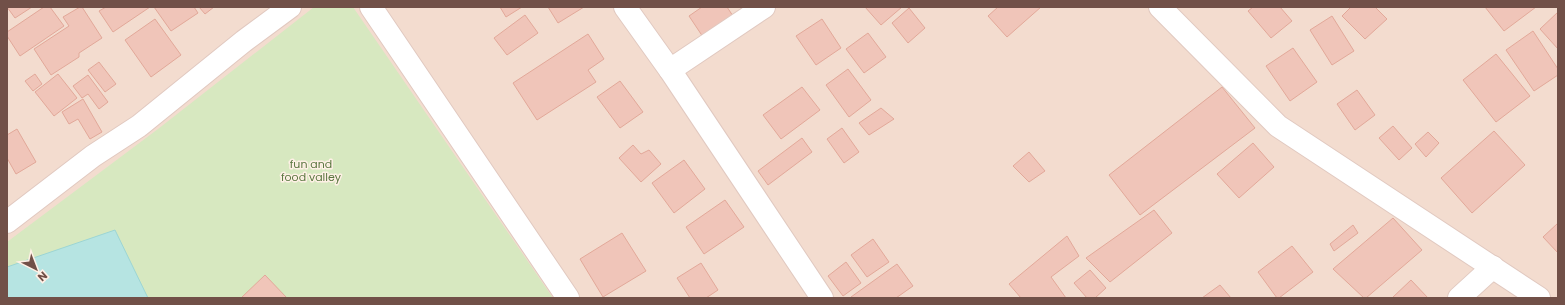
<svg xmlns="http://www.w3.org/2000/svg" width="1565" height="305" viewBox="0 0 1565 305" font-family="Poppins,sans-serif">
	<style>
		.residential { fill: #f3dccf }
		.green { fill: #d7e8c0 }
		.water { fill: #b6e4e2; stroke: #9cd5d4 }
		.building { fill: #f0c5b9; stroke: #e2a899 }
		.lines { fill: none; stroke-linecap: round; stroke-linejoin: round }
		.minor-casing { stroke: #e1c9c0; stroke-width: 24 }
		.minor { stroke: #fff; stroke-width: 22 }
		.labels { text-anchor: middle; stroke-width: 3; stroke-linejoin: round; paint-order: stroke }
		.park-label { font-size: 11px; fill: #5b7741; stroke: #fff0e6 }
	</style>
	<rect width="100%" height="100%" fill="#fbece0"/>
	<rect class="residential" x="7" y="7" width="1551" height="291"/>
	<polygon class="green" points="314,7 353,7 553,298 7,298 7,242 158,129"/>
	<polygon class="water" points="115,230 148,298 7,298 7,267"/>
	<g class="building">
		<polygon points="7,7 32,7 15,18"/>
		<polygon points="44,7 50,7 64,26 20,56 7,36 7,32"/>
		<polygon points="80,7 82,7 102,38 79,53 79,57 51,75 34,49 69,26 63,17"/>
		<polygon points="106,7 150,7 113,32 99,11"/>
		<polygon points="154,7 194,7 198,13 171,31"/>
		<polygon points="199,7 214,7 205,14"/>
		<polygon points="500,7 522,7 506,17"/>
		<polygon points="548,7 584,7 558,23"/>
		<polygon points="702,7 727,7 735,19 705,40 689,16"/>
		<polygon points="865,7 902,7 881,25"/>
		<polygon points="998,7 1041,7 1007,37 988,16"/>
		<polygon points="1253,7 1280,7 1292,21 1271,38 1248,11"/>
		<polygon points="1351,7 1375,7 1387,19 1365,39 1342,16"/>
		<polygon points="1485,7 1536,7 1504,31"/>
		<polygon points="909,8 925,28 908,43 892,23"/>
		<polygon points="1558,12 1558,49 1540,29"/>
		<polygon points="525,15 538,33 507,55 494,38"/>
		<polygon points="1332,16 1354,51 1332,65 1310,30"/>
		<polygon points="155,19 181,55 151,77 125,40"/>
		<polygon points="822,19 841,48 816,65 796,36"/>
		<polygon points="1533,31 1558,69 1558,75 1534,91 1506,50"/>
		<polygon points="868,33 886,57 864,73 846,49"/>
		<polygon points="588,34 604,59 588,70 596,82 537,120 513,83"/>
		<polygon points="1293,48 1317,82 1290,101 1266,66"/>
		<polygon points="1496,54 1530,96 1496,122 1463,80"/>
		<polygon points="99,62 116,84 105,92 88,70"/>
		<polygon points="848,69 871,100 849,117 826,85"/>
		<polygon points="35,74 42,84 33,91 25,81"/>
		<polygon points="58,74 77,98 54,116 35,92"/>
		<polygon points="88,75 108,102 99,109 88,94 82,98 73,86"/>
		<polygon points="620,81 643,112 620,128 597,97"/>
		<polygon points="802,87 820,110 781,139 763,115"/>
		<polygon points="1222,87 1255,128 1140,215 1109,175"/>
		<polygon points="1357,90 1375,115 1355,130 1337,104"/>
		<polygon points="83,99 102,132 90,139 78,119 69,124 62,112"/>
		<polygon points="881,108 894,119 869,135 859,123"/>
		<polygon points="1393,126 1412,148 1399,160 1379,138"/>
		<polygon points="842,128 859,152 844,163 827,139"/>
		<polygon points="17,129 36,162 16,174 7,158 7,135"/>
		<polygon points="1494,131 1525,165 1472,213 1441,178"/>
		<polygon points="1428,132 1439,143 1426,157 1415,144"/>
		<polygon points="802,138 812,152 768,185 758,171"/>
		<polygon points="1253,143 1274,167 1239,198 1217,174"/>
		<polygon points="633,145 641,154 649,150 661,164 641,182 619,158"/>
		<polygon points="1029,152 1045,171 1029,182 1013,166"/>
		<polygon points="684,160 705,189 674,213 652,183"/>
		<polygon points="725,200 744,227 704,254 686,227"/>
		<polygon points="1154,210 1172,233 1110,282 1086,258"/>
		<polygon points="1393,218 1422,250 1366,298 1364,298 1333,269"/>
		<polygon points="1558,223 1558,253 1543,237"/>
		<polygon points="1353,225 1358,233 1334,251 1330,244"/>
		<polygon points="622,233 646,271 603,297 580,259"/>
		<polygon points="1067,236 1079,256 1051,277 1066,298 1021,298 1009,284"/>
		<polygon points="873,239 889,262 867,277 851,255"/>
		<polygon points="1292,246 1313,272 1279,298 1277,298 1258,272"/>
		<polygon points="846,262 861,283 843,296 828,276"/>
		<polygon points="701,263 718,290 706,298 690,298 677,278"/>
		<polygon points="897,264 913,286 896,298 852,298 851,297"/>
		<polygon points="1090,270 1106,288 1095,298 1087,298 1074,283"/>
		<polygon points="265,275 287,298 241,298"/>
		<polygon points="1411,280 1428,298 1392,298"/>
		<polygon points="1220,285 1231,298 1202,298"/>
	</g>
	<g class="lines">
		<defs>
			<g id="minor">
				<polyline points="371,7 568,298"/>
				<polyline points="625,7 670,70 822,298"/>
				<polyline points="1160,7 1278,126 1539,298"/>
				<polyline points="670,70 764,7"/>
				<polyline points="7,222 93,156 139,126 244,41 290,7"/>
				<polyline points="1459,298 1493,267"/>
			</g>
		</defs>
		<use href="#minor" class="minor-casing"/>
		<use href="#minor" class="minor"/>
	</g>
	<g class="labels">
		<g class="park-label">
			<text x="311" y="168">fun and<tspan x="311" dy="13">food valley</tspan></text>
		</g>
	</g>
	<rect width="1565" height="305" fill="none" stroke="#715048" stroke-width="16"/>
	<g transform="translate(36 269) rotate(138)" stroke="#fff0e6" stroke-width="3" paint-order="stroke">
	<path d="M0-3L7 15L0 10L-7 15Z" fill="#715048"/>
	<text y="-6" font-size="11" font-weight="bold" text-anchor="middle" fill="#715048">N</text>
	</g>
</svg>
